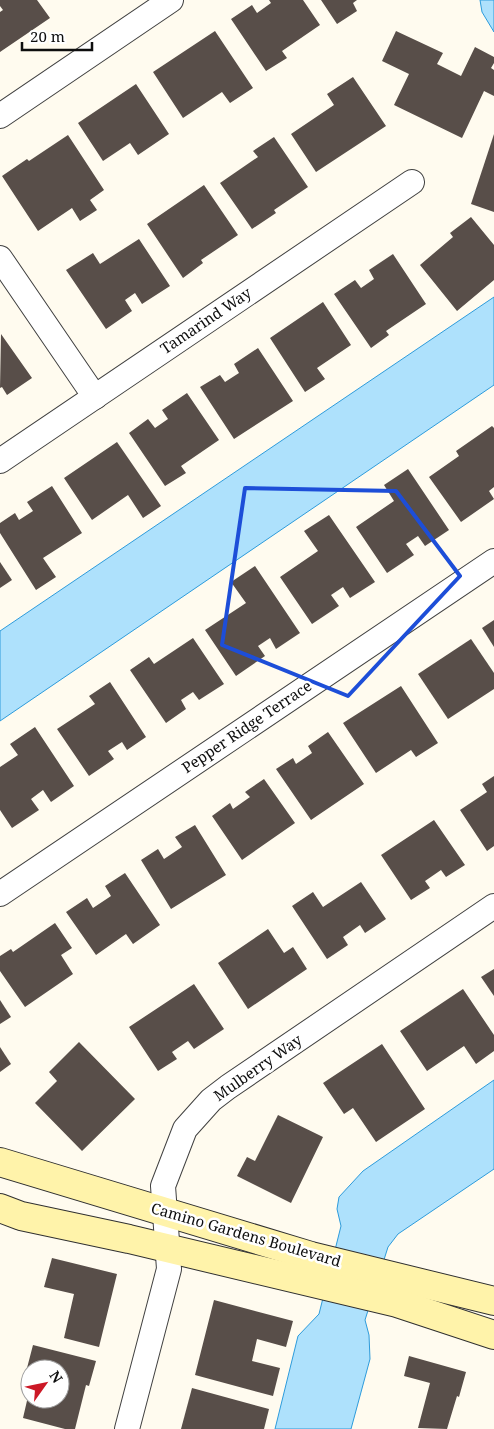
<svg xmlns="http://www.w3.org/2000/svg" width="494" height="1429" viewBox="0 0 494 1429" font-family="'Noto Serif',serif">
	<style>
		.water { fill: #aee1fc; stroke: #2d9bdb }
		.building { fill: #584e49 }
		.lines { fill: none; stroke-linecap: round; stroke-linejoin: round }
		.street-casing { stroke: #414141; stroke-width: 26 }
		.secondary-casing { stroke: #303030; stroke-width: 30 }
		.street { stroke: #fff; stroke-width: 24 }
		.secondary { stroke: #fff3aa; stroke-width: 28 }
		.marked { fill: none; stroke: #1d4ed8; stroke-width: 4; stroke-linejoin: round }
		.labels { text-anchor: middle; stroke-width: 5; stroke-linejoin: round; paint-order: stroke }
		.street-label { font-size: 15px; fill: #0e0e0e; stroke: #fff }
	</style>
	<rect width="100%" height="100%" fill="#fffbef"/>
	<g class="water">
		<polygon points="480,0 494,0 494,32 482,12"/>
		<polygon points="494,297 494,385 0,721 0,631"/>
		<polygon points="494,1080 494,1169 398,1234 388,1247 365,1320 369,1335 370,1359 351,1429 275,1429 298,1336 319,1314 341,1226 337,1209 339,1197 363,1171"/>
	</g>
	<g class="building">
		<polygon points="0,0 37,0 50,18 0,52 0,12 3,10 0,6"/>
		<polygon points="269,0 303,0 320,25 282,51 287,58 266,71 231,19 252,5 257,13 271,3"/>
		<polygon points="321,0 357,0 353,3 357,11 337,24"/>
		<polygon points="215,31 253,88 230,103 222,92 183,118 153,72"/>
		<polygon points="396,31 443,53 437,64 461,76 475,47 494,57 494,63 491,68 494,70 494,96 484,91 462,138 394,105 409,74 382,61"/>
		<polygon points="353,77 386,126 316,172 291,134 334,105 327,94"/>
		<polygon points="136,84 169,134 138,155 130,143 103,161 78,123"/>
		<polygon points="494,134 494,212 471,204"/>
		<polygon points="68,135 104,190 90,200 97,210 80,221 72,208 38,231 2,176 27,159 29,161"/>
		<polygon points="274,137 308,187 274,210 276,213 252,229 220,183 258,157 253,151"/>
		<polygon points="204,185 238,235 201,260 203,263 183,278 147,224"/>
		<polygon points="471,217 494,245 494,280 457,311 420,265 453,237 450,233"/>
		<polygon points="139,239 170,286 142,304 135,293 125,300 132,311 106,329 66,270 93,253 100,264"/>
		<polygon points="393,254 426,304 386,331 389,335 371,348 334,294 355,280 361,288 374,279 369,270"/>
		<polygon points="323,302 351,345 317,368 325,379 305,392 270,338"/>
		<polygon points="1,334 32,378 7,395 2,387 0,388"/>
		<polygon points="258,348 293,401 234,439 200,387 220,375 225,382 239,373 234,364"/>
		<polygon points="187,393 219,440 181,466 186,473 165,486 129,433 148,419 155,428 168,419 162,410"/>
		<polygon points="492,426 494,428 494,487 489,491 494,499 461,522 429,477 459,456 456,451"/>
		<polygon points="117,442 161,506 143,518 128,495 92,520 64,478"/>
		<polygon points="408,469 449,530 425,546 418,536 406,544 414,555 387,573 356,527 394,501 384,485"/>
		<polygon points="52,486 82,533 43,558 56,577 36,590 0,533 0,523 15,513 19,520 33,511 27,502"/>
		<polygon points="329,515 375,582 350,598 343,587 331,595 339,606 312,624 280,577 318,551 304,531"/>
		<polygon points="0,562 12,580 0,588"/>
		<polygon points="255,566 300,633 276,649 270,638 258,646 265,656 236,676 205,630 246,603 231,582"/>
		<polygon points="494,620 494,647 482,628"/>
		<polygon points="193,638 224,684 199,700 193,692 181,700 186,709 166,723 130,670 149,657 154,664"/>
		<polygon points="471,639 494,673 494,689 448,719 418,674"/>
		<polygon points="110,682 146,737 127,750 122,742 108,751 114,759 89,776 57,729 95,704 89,696"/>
		<polygon points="401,686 438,743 416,757 411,750 376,773 343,723"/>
		<polygon points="35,727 74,786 51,802 43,790 31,799 39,810 12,828 0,810 0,767 18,755 10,744"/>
		<polygon points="328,732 364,784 311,820 276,769 293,758 296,764 312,753 308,746"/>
		<polygon points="494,776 494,846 487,851 460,810 487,792 482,784"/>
		<polygon points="264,779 295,823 242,860 212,816 230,803 233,809 250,797 245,792"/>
		<polygon points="434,820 465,865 446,877 441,870 425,881 430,888 411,900 381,855"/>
		<polygon points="195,825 226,875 171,909 141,860 158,849 164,859 182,847 175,837"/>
		<polygon points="125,873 160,925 133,944 126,934 96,955 66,912 87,898 93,908 111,896 105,886"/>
		<polygon points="361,882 386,919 365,933 360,925 343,937 348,945 327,959 292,906 313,892 323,907"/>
		<polygon points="55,923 72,948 61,955 73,974 25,1007 0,971 0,956 11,949 13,952"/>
		<polygon points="268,929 284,953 293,947 307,969 248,1009 218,963"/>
		<polygon points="494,969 494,996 481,977"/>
		<polygon points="194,984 224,1029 194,1049 188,1041 172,1052 177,1059 158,1071 129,1027"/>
		<polygon points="463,989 494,1035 494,1051 476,1064 464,1046 427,1071 400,1031"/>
		<polygon points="0,1000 11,1017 0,1024"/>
		<polygon points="79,1042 135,1099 82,1151 35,1103 57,1081 49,1072"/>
		<polygon points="382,1044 425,1109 376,1142 353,1108 344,1114 323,1083"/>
		<polygon points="0,1047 11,1064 0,1072"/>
		<polygon points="278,1115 323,1137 291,1203 237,1176 247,1157 255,1161"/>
		<polygon points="52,1258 117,1274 99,1347 64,1338 74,1294 44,1287"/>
		<polygon points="214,1300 293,1321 286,1347 257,1339 252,1361 280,1368 273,1396 195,1375"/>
		<polygon points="33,1345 96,1361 89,1386 86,1385 75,1429 65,1429 23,1418 29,1392 30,1399 60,1399 60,1369 27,1368"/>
		<polygon points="409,1356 466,1372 459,1397 457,1396 447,1429 418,1428 430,1383 404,1376"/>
		<polygon points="192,1388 269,1409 264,1429 181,1429"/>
	</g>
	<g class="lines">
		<defs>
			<g id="street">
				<polyline points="0,116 171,0"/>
				<polyline points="0,258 95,397"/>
				<polyline points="0,461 412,182"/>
				<polyline points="0,894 494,561"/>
				<polyline points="127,1429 169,1269 163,1186 185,1129 211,1100 228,1087 494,906"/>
			</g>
			<g id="secondary">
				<polyline points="0,1162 311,1256 494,1301"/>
				<polyline points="0,1208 21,1216 129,1239 397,1303 494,1335"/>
			</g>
		</defs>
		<use href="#street" class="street-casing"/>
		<use href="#secondary" class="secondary-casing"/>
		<use href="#street" class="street"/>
		<use href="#secondary" class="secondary"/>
	</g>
	<path class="marked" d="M245 488 396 491 460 576 348 696 222 645Z"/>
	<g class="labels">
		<g class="street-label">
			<text transform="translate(206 321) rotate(-34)" y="5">Tamarind Way</text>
			<text transform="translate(247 727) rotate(-34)" y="5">Pepper Ridge Terrace</text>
			<text transform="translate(258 1068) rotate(-35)" y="5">Mulberry Way</text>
			<text transform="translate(246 1235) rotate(16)" y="5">Camino Gardens Boulevard</text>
		</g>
	</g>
	<g transform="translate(45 1384) rotate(57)"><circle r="24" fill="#ffffff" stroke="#9f9f9f"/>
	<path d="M0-4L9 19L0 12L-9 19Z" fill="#cc1826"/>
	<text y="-8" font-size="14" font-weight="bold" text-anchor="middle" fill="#0e0e0e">N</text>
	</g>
	<path d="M22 42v8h70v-8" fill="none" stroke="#0e0e0e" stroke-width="2.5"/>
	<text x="30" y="42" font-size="15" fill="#0e0e0e" stroke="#ffffff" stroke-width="4" paint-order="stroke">20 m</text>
</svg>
